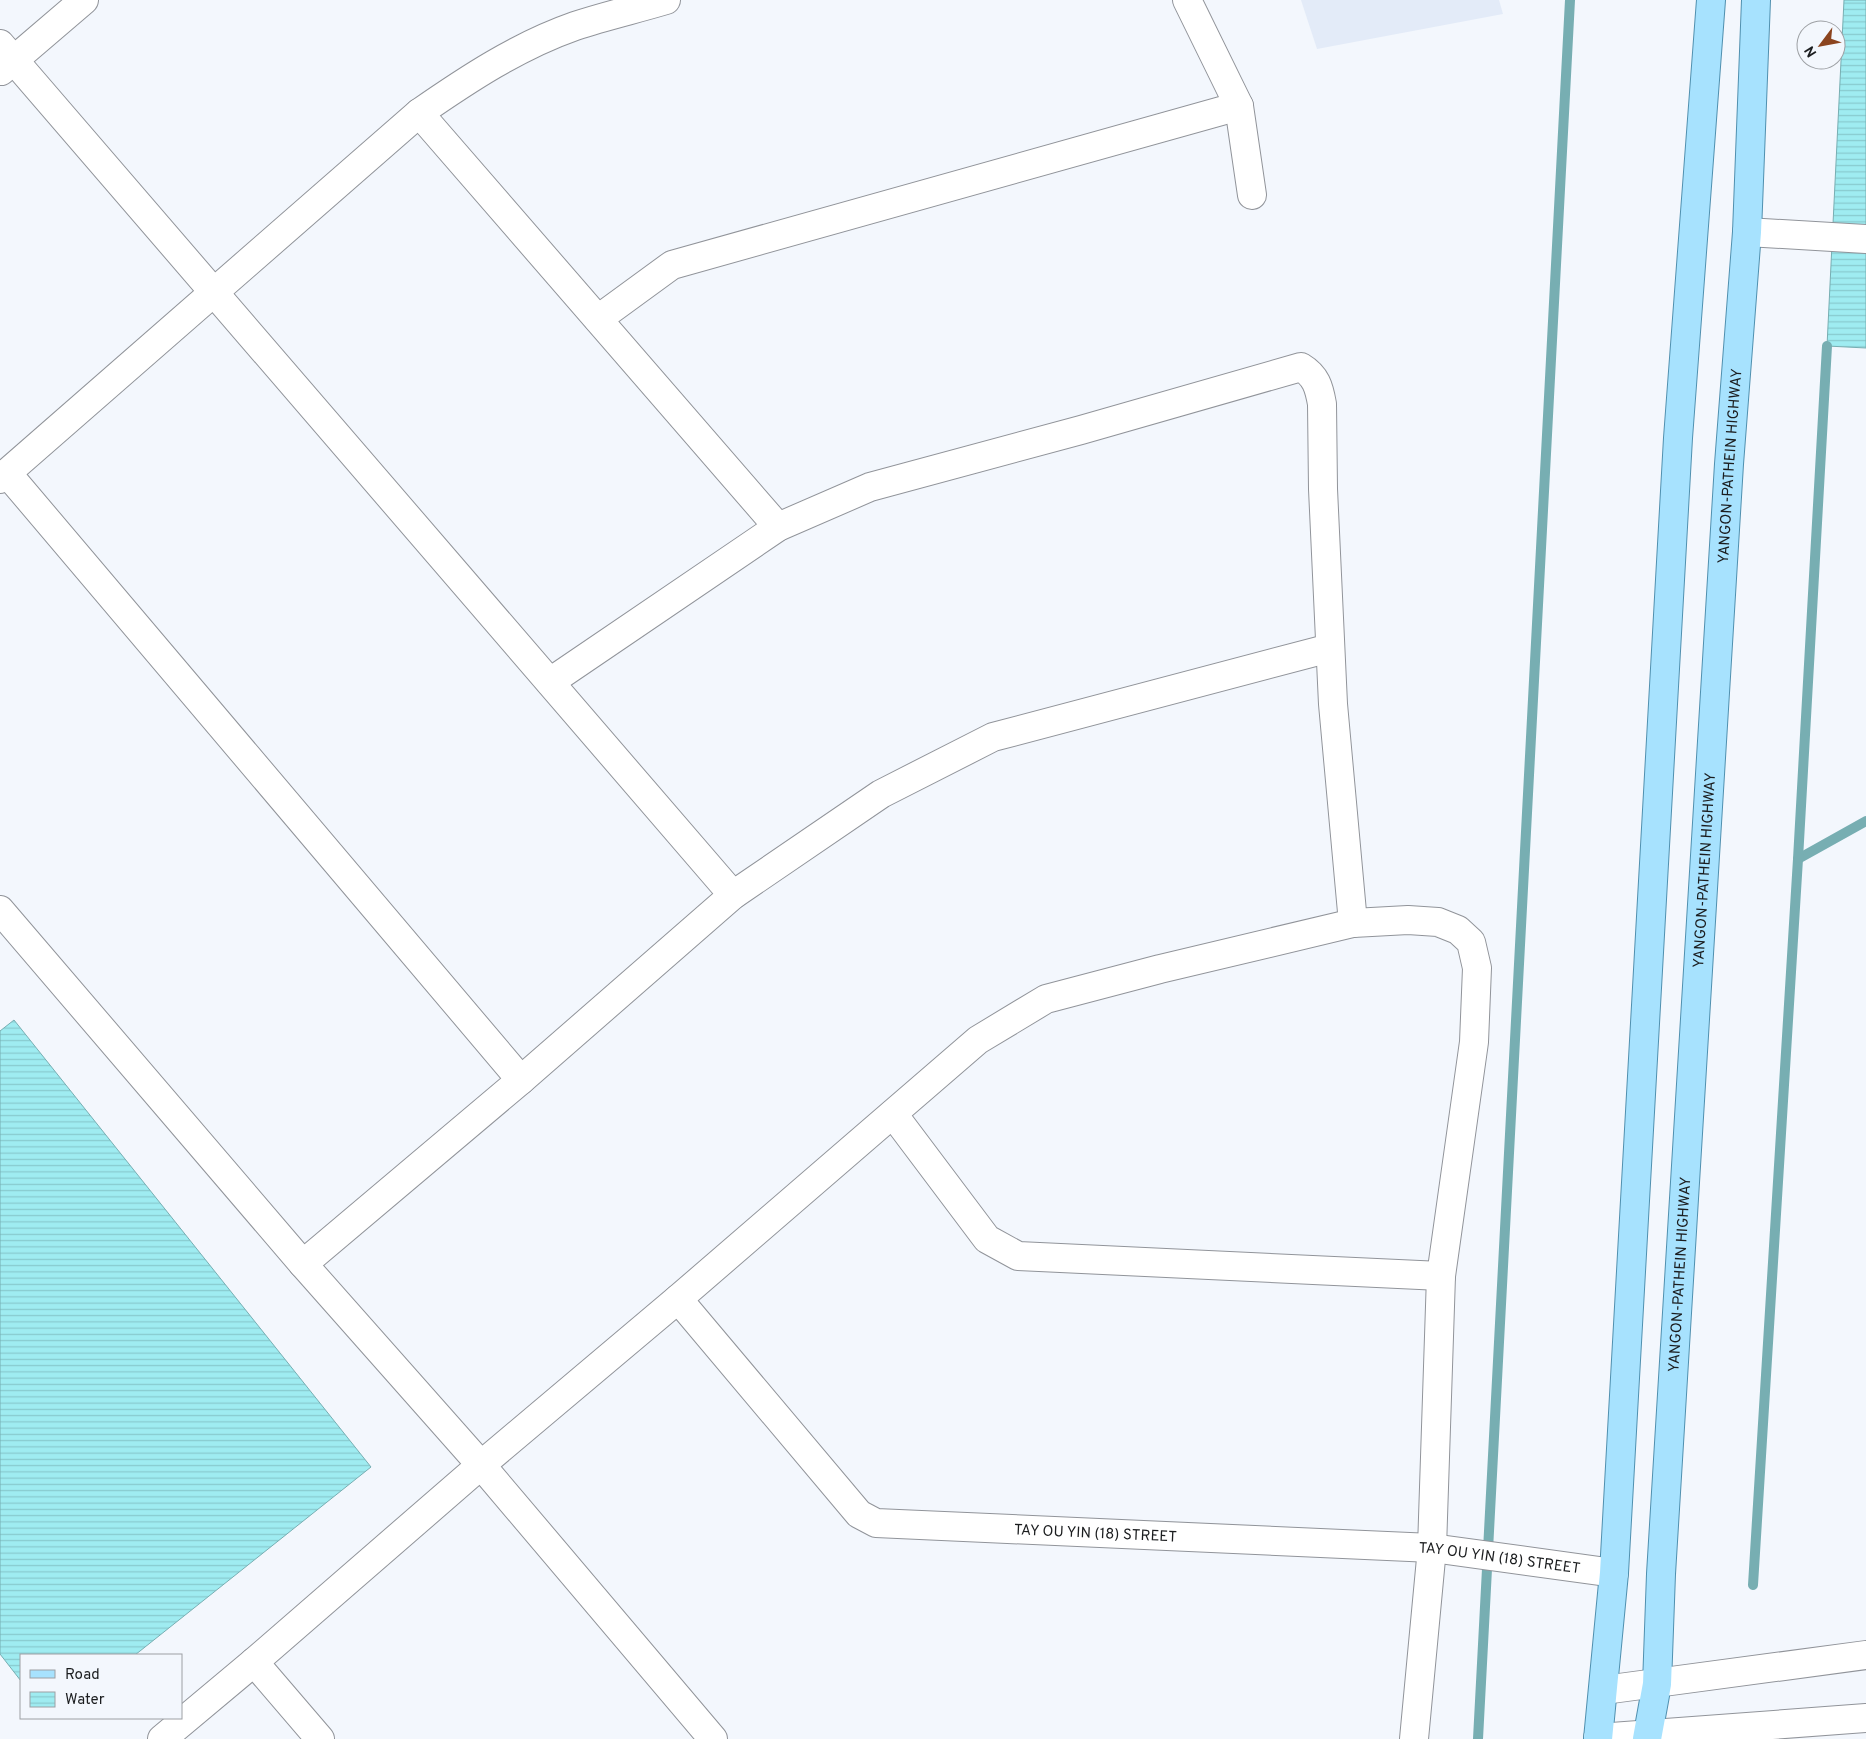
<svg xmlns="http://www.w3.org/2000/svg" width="1866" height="1739" viewBox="0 0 1866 1739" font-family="Overpass,sans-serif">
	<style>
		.built { fill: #e3ebf8 }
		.water { fill: url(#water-rules); stroke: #77aeb2 }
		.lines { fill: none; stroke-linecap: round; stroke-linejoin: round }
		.stream { stroke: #77aeb2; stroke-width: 10 }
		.minor-casing { stroke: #91949a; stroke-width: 30 }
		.major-casing { stroke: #5090af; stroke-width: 30 }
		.minor { stroke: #fff; stroke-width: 28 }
		.major { stroke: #a7e2fe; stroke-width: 28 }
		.labels { text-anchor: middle; stroke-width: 5; stroke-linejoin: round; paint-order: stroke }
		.street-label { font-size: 15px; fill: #1b1d1f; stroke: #f3f7fd }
	</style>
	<defs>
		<pattern id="water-rules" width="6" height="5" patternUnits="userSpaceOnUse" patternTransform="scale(1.25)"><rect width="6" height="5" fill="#9fecf1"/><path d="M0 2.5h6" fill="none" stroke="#88cace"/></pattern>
	</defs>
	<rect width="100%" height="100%" fill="#f3f7fd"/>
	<polygon class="built" points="1301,0 1499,0 1503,14 1317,49"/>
	<g class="water">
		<polygon points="1844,0 1866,0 1866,348 1827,346"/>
		<polygon points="14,1020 371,1467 135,1655 21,1655 21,1681 0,1654 0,1031"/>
	</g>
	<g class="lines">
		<g class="stream">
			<polyline points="1798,859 1866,821"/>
			<polyline points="1753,1585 1798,859 1827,346"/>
			<polyline points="1478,1739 1570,0"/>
		</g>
		<defs>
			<g id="minor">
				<polyline points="1187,0 1239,106 1252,195"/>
				<polyline points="0,44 733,895"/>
				<polyline points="1,71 84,0"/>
				<polyline points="419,113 778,527"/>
				<polyline points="1747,232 1866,239"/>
				<polyline points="598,319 672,265 1239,106"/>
				<polyline points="7,473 521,1080"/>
				<path d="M0 479 419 113C468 79 518 46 575 26 605 16 636 9 666 0"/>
				<path d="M550 682 778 527 870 487 1081 430 1301 367C1316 376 1319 387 1322 404L1323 489 1333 704 1353 923"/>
				<polyline points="0,910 303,1264 481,1465 713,1739"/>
				<polyline points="893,1114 987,1239 1018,1256 1441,1276"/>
				<polyline points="303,1264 521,1080 733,895 881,794 993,737 1330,648"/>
				<path id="s1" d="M678 1299 859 1514 876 1523 1432 1548 1614 1573"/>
				<polyline points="254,1662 320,1739"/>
				<polyline points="1604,1690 1866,1655"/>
				<polyline points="1598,1738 1866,1718"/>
				<polyline points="162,1739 254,1662 481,1465 678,1299 978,1040 1046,999 1160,969 1353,923 1408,920 1438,922 1458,930 1471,942 1477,968 1474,1042 1441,1276 1432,1548 1414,1739"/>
			</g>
			<g id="major">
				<polyline points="1598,1739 1614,1573 1678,438 1711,0"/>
				<path id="s2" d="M1647 1739 1657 1684 1661 1574 1729 464 1747 232 1756 0"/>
			</g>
		</defs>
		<use href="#minor" class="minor-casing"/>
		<use href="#major" class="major-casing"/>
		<use href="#minor" class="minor"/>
		<use href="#major" class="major"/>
	</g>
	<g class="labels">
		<g class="street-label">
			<text dy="5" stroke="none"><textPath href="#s2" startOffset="1276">YANGON-PATHEIN HIGHWAY</textPath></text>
			<text dy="5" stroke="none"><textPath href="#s2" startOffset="871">YANGON-PATHEIN HIGHWAY</textPath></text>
			<text dy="5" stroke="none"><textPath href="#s2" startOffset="466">YANGON-PATHEIN HIGHWAY</textPath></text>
			<text dy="5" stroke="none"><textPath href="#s1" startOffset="520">TAY OU YIN (18) STREET</textPath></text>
			<text dy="5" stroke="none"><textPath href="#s1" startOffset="925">TAY OU YIN (18) STREET</textPath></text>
		</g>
	</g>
	<rect x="20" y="1654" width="162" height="65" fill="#f3f7fd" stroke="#9da0a4"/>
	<rect x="30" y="1670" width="25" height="8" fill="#a7e2fe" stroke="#9da0a4"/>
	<text x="65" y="1679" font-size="15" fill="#1b1d1f">Road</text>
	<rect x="30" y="1692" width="25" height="15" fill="url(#water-rules)" stroke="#9da0a4"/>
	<text x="65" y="1704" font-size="15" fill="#1b1d1f">Water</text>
	<g transform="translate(1821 45) rotate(238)"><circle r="24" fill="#f3f7fd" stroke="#9da0a4"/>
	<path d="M0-4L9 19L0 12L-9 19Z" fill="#8b441f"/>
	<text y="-8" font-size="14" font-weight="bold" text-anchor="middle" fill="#1b1d1f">N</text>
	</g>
</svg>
